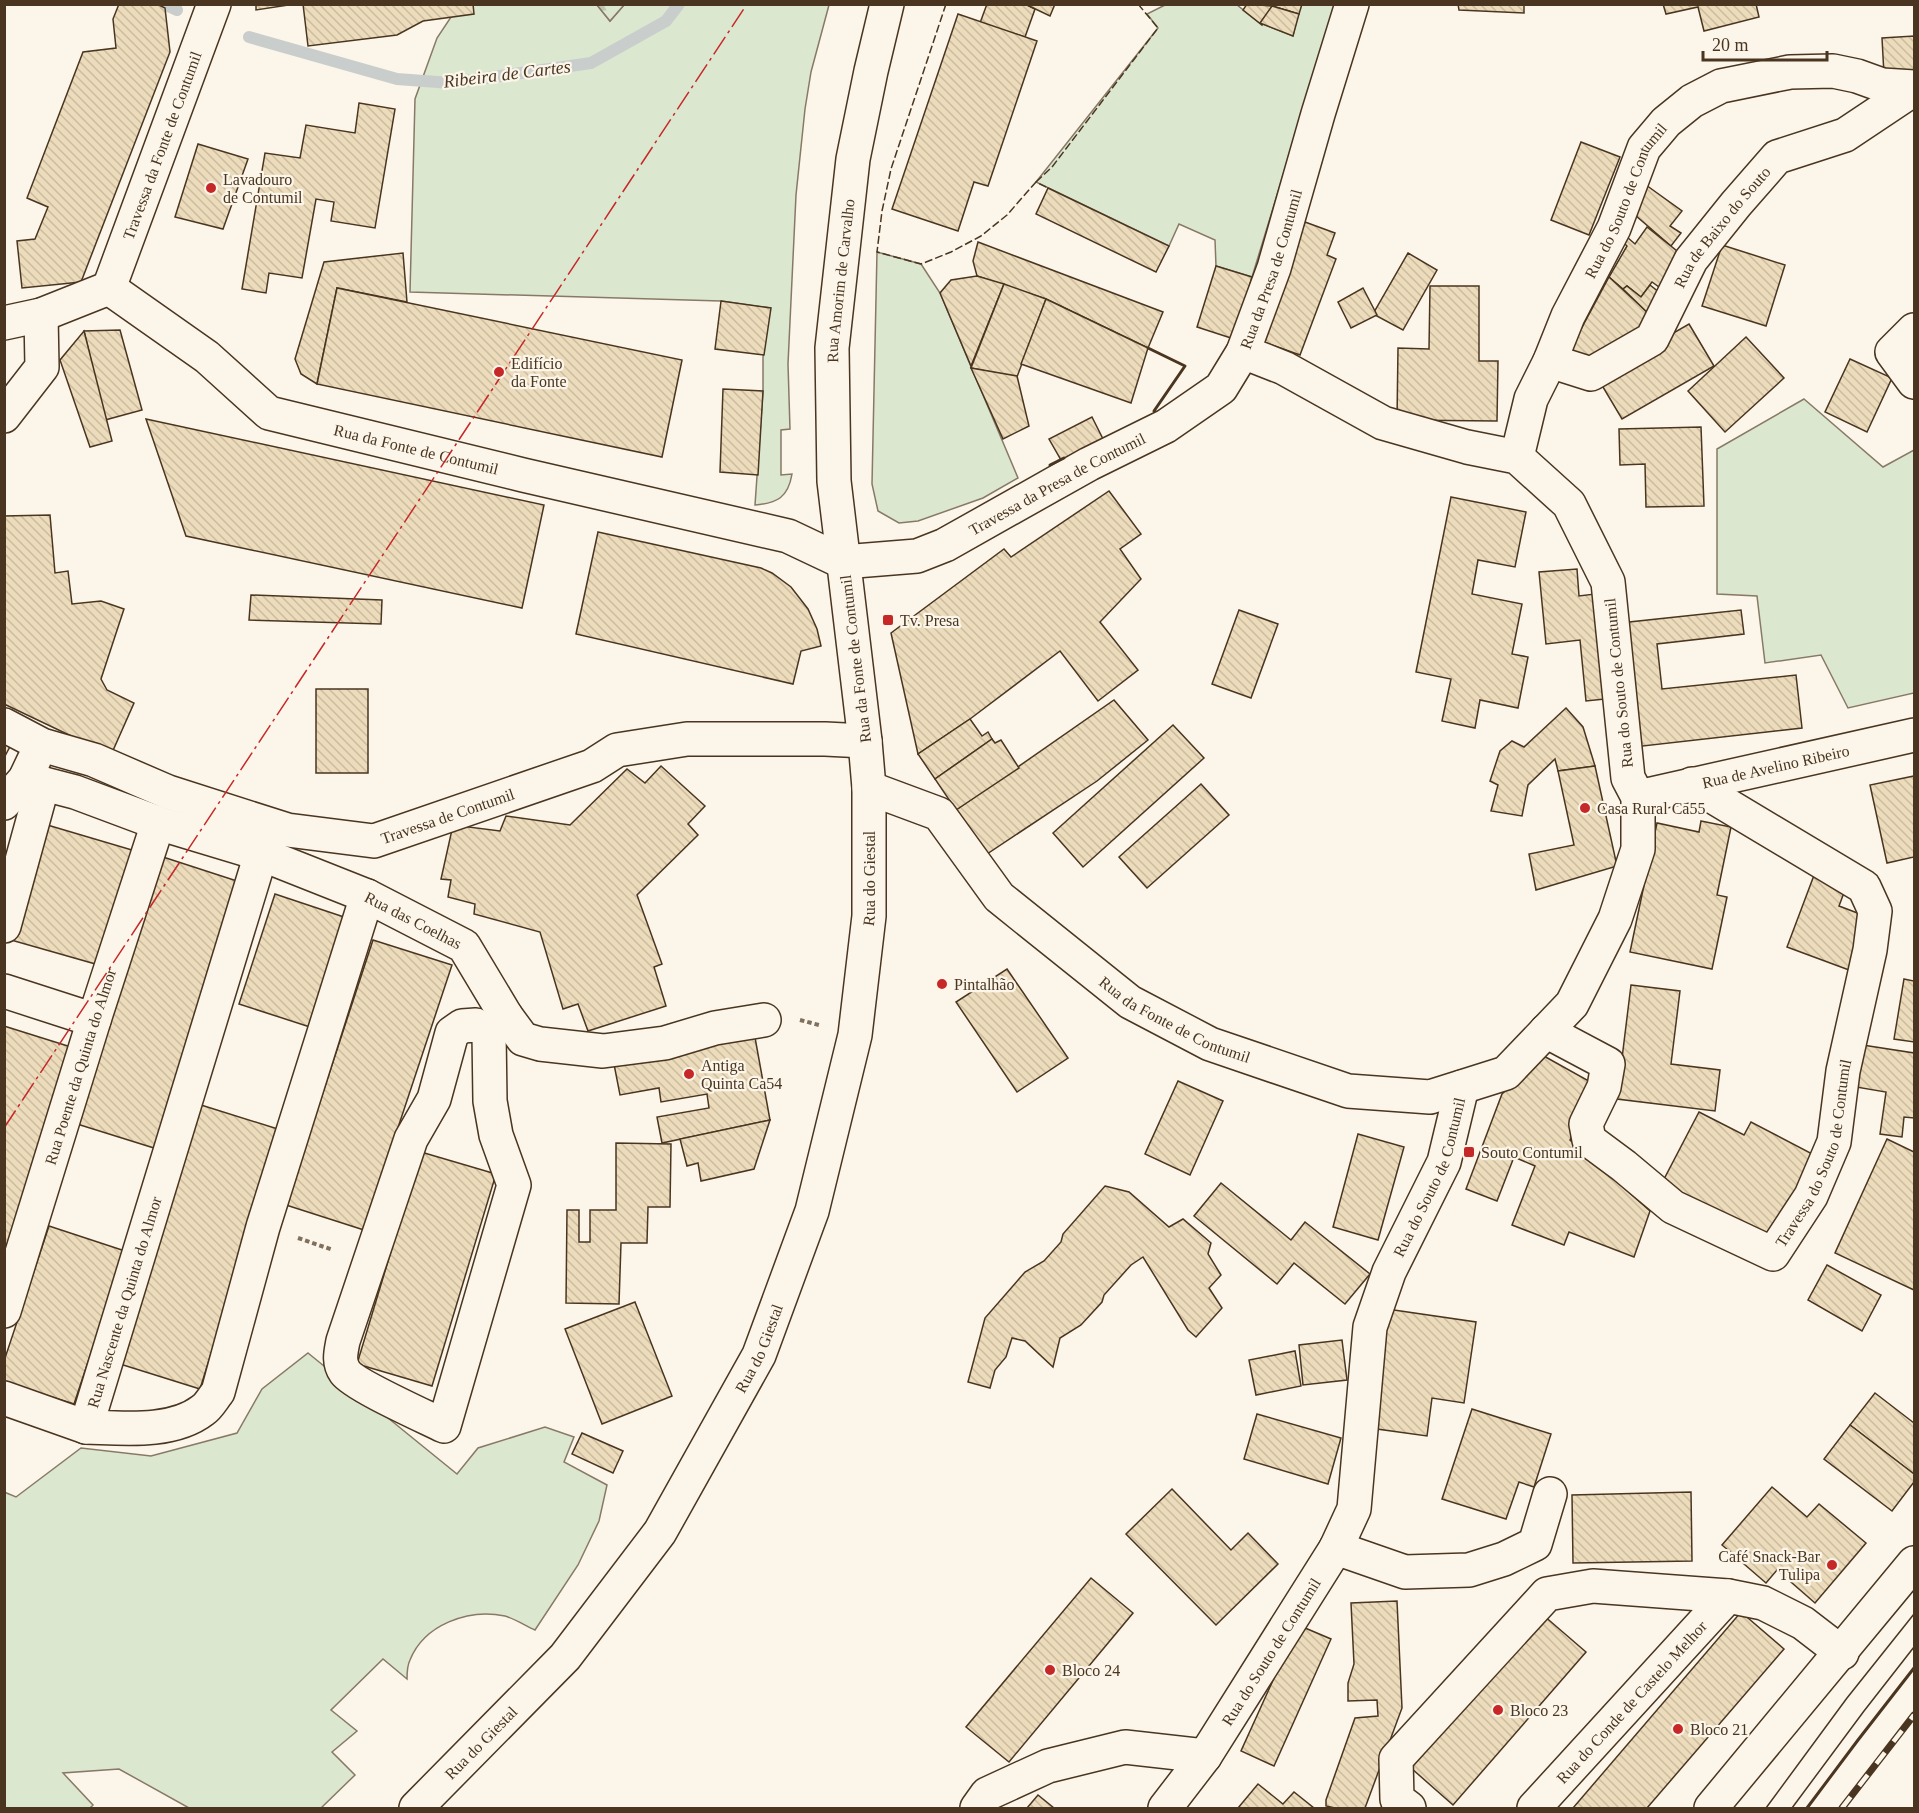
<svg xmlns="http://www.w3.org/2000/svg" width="1919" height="1813" viewBox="0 0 1919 1813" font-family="'Times New Roman',serif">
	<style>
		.green { fill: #dce7d0; stroke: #887966; stroke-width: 1.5 }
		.forest { fill: url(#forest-firs); stroke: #887966; stroke-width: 1.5 }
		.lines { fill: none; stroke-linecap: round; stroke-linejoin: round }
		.stream { stroke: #c9cecd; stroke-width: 12 }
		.building { fill: url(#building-back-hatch); stroke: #4a3520; stroke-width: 1.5 }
		.minor-casing { stroke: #4a3520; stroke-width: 36 }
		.path { stroke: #7f6f5c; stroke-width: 4; stroke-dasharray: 4.5 3; stroke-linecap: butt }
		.minor { stroke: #fbf6e9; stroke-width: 33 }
		.tram { stroke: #4a3520; stroke-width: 1.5 }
		.rail-casing { stroke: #4a3520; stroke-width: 7 }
		.rail { stroke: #fbf6e9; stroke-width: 4.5; stroke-dasharray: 14; stroke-linecap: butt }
		.fence { stroke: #4a3520; stroke-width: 1.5; stroke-dasharray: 8 3; stroke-linecap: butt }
		.wall { stroke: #4a3520; stroke-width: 3 }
		.power { stroke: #c62828; stroke-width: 1.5; stroke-dasharray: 21 4.5 3 4.5; stroke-linecap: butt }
		.poi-dot { fill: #c62828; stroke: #fbf6e9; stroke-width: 2 }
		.labels { text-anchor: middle; stroke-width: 4.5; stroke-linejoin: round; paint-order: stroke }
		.street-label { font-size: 16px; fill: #4a3520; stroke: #fbf6e9 }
		.poi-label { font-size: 16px; fill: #4a3520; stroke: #fbf6e9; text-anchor: start }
		.water-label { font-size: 18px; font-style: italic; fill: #4a3520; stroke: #fbf6e9 }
	</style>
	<defs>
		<pattern id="forest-firs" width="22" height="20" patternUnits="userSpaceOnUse" patternTransform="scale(1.5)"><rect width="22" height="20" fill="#dce7d0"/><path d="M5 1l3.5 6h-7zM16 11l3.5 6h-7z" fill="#bec7b2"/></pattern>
		<pattern id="building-back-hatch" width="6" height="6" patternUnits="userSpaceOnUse" patternTransform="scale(1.5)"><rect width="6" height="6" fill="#ecdcbc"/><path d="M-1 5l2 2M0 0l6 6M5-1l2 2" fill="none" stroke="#ccbda1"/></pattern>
	</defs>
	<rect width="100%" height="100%" fill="#fbf6e9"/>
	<g class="green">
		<path d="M459 5H597L610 21 624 5H829L811 72 805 109 796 195 788 364 790 429 781 430V475L792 474C788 498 777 503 755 505L763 391V357L770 308 721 301 410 292 415 99 437 38Z"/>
		<polygon points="1165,5 1237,5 1260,23 1293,36 1300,5 1335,5 1252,277 1216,266 1215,240 1179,224 1169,246 1036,182 1158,28 1147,14"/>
		<polygon points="877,252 921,264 940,293 1018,478 983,498 918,521 899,523 878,511 872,484"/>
		<polygon points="1804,399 1883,467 1914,450 1914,693 1848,708 1821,655 1765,663 1757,596 1717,594 1717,449"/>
		<path d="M308 1353 457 1474 478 1448 545 1427 574 1437 564 1462 607 1485 599 1521 578 1565 535 1630C526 1626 515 1619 505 1616 468 1608 424 1625 410 1660 407 1666 407 1673 407 1679L383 1659 331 1710 357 1731 332 1752 355 1775 321 1808H189L119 1769 63 1773 93 1805 90 1808H5L4 1492 16 1497 81 1448 151 1456 237 1433 262 1389Z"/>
	</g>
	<polygon class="forest" points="597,5 624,5 610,21"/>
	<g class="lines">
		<g class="stream">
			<polyline points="164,4 177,10"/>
			<polyline points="249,37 397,79 451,83 591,63 666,21 679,4"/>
		</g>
	</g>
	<g class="building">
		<polygon points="119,4 157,4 165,8 170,52 81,282 22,288 17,241 35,239 48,207 27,198 83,52 116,48 113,19"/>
		<polygon points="256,4 295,4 256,10"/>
		<polygon points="303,4 473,4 474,14 423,21 397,35 308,46"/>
		<polygon points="987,4 1025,4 1035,9 1025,37 980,23"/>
		<polygon points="1025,4 1055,4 1050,16"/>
		<polygon points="1247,4 1272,6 1262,25 1243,10"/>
		<polygon points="1273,4 1302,4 1299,14 1272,6"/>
		<polygon points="1458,4 1524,4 1524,13 1459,10"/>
		<polygon points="1663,4 1756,4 1759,17 1704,31 1698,7 1666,14"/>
		<polygon points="1272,6 1299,14 1293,36 1260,23"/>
		<polygon points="958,14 1037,41 988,186 974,182 958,231 892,209"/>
		<polygon points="1914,36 1914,73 1884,75 1882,38"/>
		<polygon points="359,103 395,109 375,228 331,221 334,202 316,199 302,278 269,273 266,293 242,289 265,153 300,158 306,125 355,133"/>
		<polygon points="1581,142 1620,157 1589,235 1551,220"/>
		<polygon points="198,144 248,159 223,229 175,217"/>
		<polygon points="1646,185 1682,211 1670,226 1681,233 1671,246 1635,215"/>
		<polygon points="1048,188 1169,246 1156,272 1036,214"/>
		<polygon points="1305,222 1335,233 1327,255 1336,259 1300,355 1261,341"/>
		<polygon points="1647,227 1682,255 1659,287 1652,282 1641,297 1627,286 1623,289 1609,277 1627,246 1623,242 1627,237 1635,244"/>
		<polygon points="978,242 1163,312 1148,348 1046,299 977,276 973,261"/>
		<polygon points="1722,245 1785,265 1766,326 1702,306"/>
		<polygon points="403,253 407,302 337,288 317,384 301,374 295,359 324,262"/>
		<polygon points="1408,253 1437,270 1403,330 1373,314"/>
		<polygon points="1216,266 1252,277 1234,339 1197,327"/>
		<polygon points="977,276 1004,284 971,366 940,293 951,280"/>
		<polygon points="1609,277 1655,319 1595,370 1564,361"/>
		<polygon points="1004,284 1046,299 1017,377 971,368"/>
		<polygon points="1650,285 1665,297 1651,316 1623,289 1627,286 1641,297"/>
		<polygon points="1430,286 1479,286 1479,361 1498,361 1497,421 1397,420 1398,348 1429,349"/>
		<polygon points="337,288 682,360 662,457 317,384"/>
		<polygon points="1363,288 1377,315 1351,328 1338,302"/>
		<polygon points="1046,299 1148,348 1131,403 1021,364"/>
		<polygon points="721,301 771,308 764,355 715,349"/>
		<polygon points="1689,324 1714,366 1622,419 1597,377"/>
		<polygon points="120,330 142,410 105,420 84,331"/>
		<polygon points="84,331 112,441 90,447 60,360"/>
		<polygon points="1746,337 1784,378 1725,432 1688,391"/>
		<polygon points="1850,359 1892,378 1867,432 1825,412"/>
		<polygon points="971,368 1017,376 1029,426 1003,439"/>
		<polygon points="723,389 763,391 758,475 720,472"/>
		<polygon points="1092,417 1103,439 1061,460 1049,439"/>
		<polygon points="146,419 544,505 522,608 186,536"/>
		<polygon points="1701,427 1704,506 1646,507 1645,464 1620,465 1619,429"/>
		<polygon points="1109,491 1141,534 1120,549 1141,579 1100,622 1138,670 1098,701 1060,651 970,719 918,754 891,633 1004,549 1011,557"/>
		<polygon points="1451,497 1526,512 1515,567 1478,560 1472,594 1522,604 1512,654 1528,657 1518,708 1480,700 1475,728 1442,721 1451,679 1416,672"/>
		<polygon points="50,515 55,573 68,571 72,604 101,601 124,609 101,679 107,690 134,703 111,755 4,704 4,516"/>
		<polygon points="598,532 761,568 772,573 791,587 808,609 817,629 821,646 801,651 793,684 576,634"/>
		<polygon points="1577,569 1579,596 1603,593 1614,698 1586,701 1580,640 1546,644 1539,572"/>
		<polygon points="251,595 382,600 381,624 249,620"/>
		<polygon points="1239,610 1278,624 1251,698 1212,684"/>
		<polygon points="1741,610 1744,634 1657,644 1662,689 1796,675 1802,728 1634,747 1620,623"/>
		<rect x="316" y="689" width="52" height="84"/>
		<polygon points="1114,700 1148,740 1097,781 987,854 956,810"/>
		<polygon points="1566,708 1583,727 1595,766 1558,771 1555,759 1528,785 1522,816 1491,811 1498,785 1490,781 1500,751 1512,741 1524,747"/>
		<polygon points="970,719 982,736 988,732 992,739 935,779 918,754"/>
		<polygon points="1173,725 1204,758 1083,867 1053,833"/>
		<polygon points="4,732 15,737 4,758"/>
		<polygon points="992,739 995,743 1001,740 1019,768 956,810 935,779"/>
		<polygon points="661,766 705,806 688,824 698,835 637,895 662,964 654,967 666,1006 588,1031 578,1004 563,1009 540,932 474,914 475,904 448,897 451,880 441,879 453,825 500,831 506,816 570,825 627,769 645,783"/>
		<polygon points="1595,766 1617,866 1536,890 1529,854 1574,845 1558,771"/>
		<polygon points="1914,776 1914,857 1887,863 1870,785"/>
		<polygon points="1201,784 1229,815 1147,888 1119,857"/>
		<polygon points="1701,821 1731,827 1717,895 1727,897 1712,969 1630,952 1657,823 1699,832"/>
		<polygon points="44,824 132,850 99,965 11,940"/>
		<polygon points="163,857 240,882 154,1148 77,1124"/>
		<polygon points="1816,870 1848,882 1839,906 1868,917 1849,970 1787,947"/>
		<polygon points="275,894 347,918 310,1027 239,1004"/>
		<polygon points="373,940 452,965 364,1230 286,1205"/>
		<polygon points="1007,969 1068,1058 1017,1092 956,1002"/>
		<polygon points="1904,979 1914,981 1914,1042 1894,1039"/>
		<polygon points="1631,985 1680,991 1671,1064 1720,1070 1715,1111 1617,1099"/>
		<polygon points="4,1026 71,1047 4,1257"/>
		<polygon points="754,1032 770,1120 662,1143 657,1117 709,1108 707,1094 661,1102 659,1088 620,1095 613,1059"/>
		<polygon points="1856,1044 1914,1053 1914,1118 1904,1117 1902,1137 1880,1134 1886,1092 1850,1086"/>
		<polygon points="1542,1055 1596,1085 1570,1140 1650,1211 1634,1257 1569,1232 1564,1245 1512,1225 1535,1166 1514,1157 1497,1201 1466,1189 1502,1094"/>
		<polygon points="1178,1081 1223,1101 1190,1175 1145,1154"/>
		<polygon points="201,1105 281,1130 200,1389 120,1364"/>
		<polygon points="1699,1112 1744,1135 1751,1122 1820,1158 1775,1242 1662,1183"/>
		<polygon points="770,1120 754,1169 701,1181 698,1163 687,1166 680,1139"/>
		<polygon points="1358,1134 1404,1147 1378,1240 1333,1227"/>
		<polygon points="1887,1139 1914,1152 1914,1290 1835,1253"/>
		<polygon points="616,1143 671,1144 670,1207 648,1207 647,1243 621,1243 619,1304 566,1303 567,1210 579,1210 579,1242 590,1242 590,1210 616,1210"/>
		<polygon points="421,1152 496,1174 432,1386 357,1364"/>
		<polygon points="1221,1183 1291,1240 1305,1222 1370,1274 1345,1304 1294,1263 1277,1284 1194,1216"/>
		<polygon points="1105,1186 1129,1192 1169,1227 1183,1219 1211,1243 1208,1254 1221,1275 1209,1288 1222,1308 1196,1337 1188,1330 1143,1257 1131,1265 1104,1295 1102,1302 1081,1325 1060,1338 1053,1367 1025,1341 1012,1338 1006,1357 995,1370 990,1388 968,1382 985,1318 1025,1272 1044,1261 1061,1242 1063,1234"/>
		<polygon points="49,1226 125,1251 74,1404 4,1382 4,1361"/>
		<polygon points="1827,1265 1881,1295 1862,1331 1808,1300"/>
		<polygon points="635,1302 672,1396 602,1424 565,1329"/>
		<polygon points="1387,1309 1476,1322 1464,1403 1432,1398 1427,1436 1370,1428"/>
		<polygon points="1342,1340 1347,1380 1303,1385 1299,1345"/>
		<polygon points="1295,1351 1301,1386 1256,1395 1249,1360"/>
		<polygon points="1875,1393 1914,1423 1914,1474 1850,1425"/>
		<polygon points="1472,1409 1551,1434 1534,1487 1519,1482 1506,1519 1442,1499"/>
		<polygon points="1257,1414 1341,1438 1328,1484 1244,1459"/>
		<polygon points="1850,1425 1914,1474 1914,1482 1892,1511 1824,1459"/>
		<polygon points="582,1433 623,1451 613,1473 572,1454"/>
		<polygon points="1772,1487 1807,1517 1819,1504 1866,1543 1815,1603 1777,1570 1766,1583 1722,1545"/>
		<polygon points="1172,1489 1231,1550 1248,1533 1278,1564 1216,1625 1126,1534"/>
		<polygon points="1691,1492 1692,1561 1573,1563 1572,1495"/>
		<polygon points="1091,1578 1133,1613 1009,1762 966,1727"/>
		<polygon points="1397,1601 1402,1708 1365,1808 1335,1808 1326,1806 1326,1800 1355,1718 1378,1716 1377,1700 1348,1701 1348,1683 1354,1664 1351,1603"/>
		<polygon points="1741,1612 1784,1649 1647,1808 1573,1808"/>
		<polygon points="1543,1615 1586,1652 1453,1805 1411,1768"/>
		<polygon points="1298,1625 1331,1639 1274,1766 1241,1751"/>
		<polygon points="1258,1784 1283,1804 1294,1792 1314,1808 1238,1808"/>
		<polygon points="1038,1795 1054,1808 1027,1808"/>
	</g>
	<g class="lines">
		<defs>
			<g id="minor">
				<path id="s1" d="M109 288 214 4"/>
				<path id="s2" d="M4 323 41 315 109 288 207 357 269 413 523 475 788 536 843 562"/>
				<polyline points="1914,330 1892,352 1914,382"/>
				<path id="s3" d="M1550 361 1591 374 1652 339 1691 260 1736 204 1777 157 1845 135 1914 89"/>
				<polyline points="4,416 42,367 41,315"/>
				<path id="s4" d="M1517 457 1531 399 1550 361 1568 316 1614 228 1644 148 1666 122 1692 101 1721 86 1790 72 1833 71 1857 76 1882 85 1914 87"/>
				<path id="s5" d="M843 562 917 556 945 545 1089 464 1166 426 1221 388 1243 352 1274 268 1318 114 1352 4"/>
				<path id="s6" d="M4 725 42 745 94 760 168 792 287 830 374 841 592 766 617 750 687 739H825L865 741"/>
				<path id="s7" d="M25 779 75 792 158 823 261 854 367 896 464 946 506 1016 523 1039 540 1044 603 1051 665 1043 715 1028 764 1020"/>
				<path id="s8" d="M869 788 939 814 999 897 1130 1002 1210 1044 1348 1091 1430 1097 1506 1073 1572 1004 1615 919 1638 849V797L1628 778 1608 582 1569 504 1517 457 1467 447 1383 423 1284 368 1243 352"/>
				<path id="s9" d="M1638 797 1914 735"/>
				<polyline points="4,803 25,779 34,760"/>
				<path d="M261 854 86 1427C122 1428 172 1434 203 1410 209 1406 213 1398 218 1392L263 1227 367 896"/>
				<polyline points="4,926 43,784"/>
				<polyline points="4,991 94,1020"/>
				<path id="s10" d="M1546 1031 1608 1064 1604 1087 1586 1124 1589 1140 1624 1166 1673 1207 1773 1254 1811 1196 1834 1142 1843 1071 1870 950 1875 911 1864 887 1692 784"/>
				<path d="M489 1033 476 1025 462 1026 452 1033 434 1099 411 1139 343 1341C341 1352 338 1362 345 1372 354 1385 426 1417 444 1426L514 1185 496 1135 490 1101 489 1033 506 1016"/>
				<path id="s11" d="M4 1311 94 1020 158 823"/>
				<polyline points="4,1398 86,1427"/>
				<polyline points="1336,1548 1405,1572 1469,1570 1504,1559 1535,1544 1550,1494"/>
				<path id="s12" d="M416 1808 565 1657 660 1532 759 1355 812 1211 855 1035 869 916V788L865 741 834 481 832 348 853 159 871 71 887 4"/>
				<polyline points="977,1808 987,1794 1048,1766 1125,1747 1205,1756"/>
				<path id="s13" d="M1165 1808 1205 1756 1336 1548 1354 1509 1370 1327 1389 1272 1444 1162 1462 1087"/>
				<polyline points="1409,1808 1397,1799 1396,1759 1547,1594 1593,1586 1728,1596 1763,1603 1803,1623 1842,1653"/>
				<path id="s14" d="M1534 1808 1728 1596"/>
				<polyline points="1711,1808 1914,1563"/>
			</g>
		</defs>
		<use href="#minor" class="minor-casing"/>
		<g class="path">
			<polyline points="800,1020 819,1025"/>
			<polyline points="298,1238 333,1250"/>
		</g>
		<use href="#minor" class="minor"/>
		<g class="tram">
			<polyline points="1766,1808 1847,1698 1914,1614"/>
			<polyline points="1792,1808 1864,1711 1914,1647"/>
		</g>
		<defs>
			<polyline id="rail" points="1842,1808 1914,1715"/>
		</defs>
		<use href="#rail" class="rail-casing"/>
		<use href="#rail" class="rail"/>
		<g class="fence">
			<polyline points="946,4 891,169 882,211 877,252 921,264 951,252 981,236 1007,215 1036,182 1048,188"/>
			<polyline points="1036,182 1052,167 1158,28 1138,4"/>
		</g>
		<g class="wall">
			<polyline points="1148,348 1185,366 1154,411"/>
			<polyline points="1050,465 1064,458"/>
			<polyline points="1807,1808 1858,1740 1914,1668"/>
		</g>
		<polyline class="power" points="4,1128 747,4"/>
	</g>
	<g class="poi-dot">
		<circle cx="211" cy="188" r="6"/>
		<circle cx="499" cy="372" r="6"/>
		<rect x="882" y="614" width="12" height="12" rx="3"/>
		<circle cx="1585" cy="808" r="6"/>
		<circle cx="942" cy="984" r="6"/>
		<circle cx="689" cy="1074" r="6"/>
		<rect x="1463" y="1146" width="12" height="12" rx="3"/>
		<circle cx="1832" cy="1565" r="6"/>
		<circle cx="1050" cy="1670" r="6"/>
		<circle cx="1498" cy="1710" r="6"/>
		<circle cx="1678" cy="1729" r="6"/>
	</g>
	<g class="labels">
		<g class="street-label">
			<text dy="6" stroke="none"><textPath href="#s1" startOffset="152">Travessa da Fonte de Contumil</textPath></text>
			<text dy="6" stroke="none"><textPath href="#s4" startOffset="280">Rua do Souto de Contumil</textPath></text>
			<text dy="6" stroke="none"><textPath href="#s3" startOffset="246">Rua de Baixo do Souto</textPath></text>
			<text dy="6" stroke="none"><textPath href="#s5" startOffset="552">Rua da Presa de Contumil</textPath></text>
			<text dy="6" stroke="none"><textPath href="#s12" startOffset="1664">Rua Amorim de Carvalho</textPath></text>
			<text dy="6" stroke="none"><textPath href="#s2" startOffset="466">Rua da Fonte de Contumil</textPath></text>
			<text dy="6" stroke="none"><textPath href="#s5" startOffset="232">Travessa da Presa de Contumil</textPath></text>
			<text transform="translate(855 659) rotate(-97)" y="6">Rua da Fonte de Contumil</text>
			<text transform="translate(1618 683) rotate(-96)" y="6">Rua do Souto de Contumil</text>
			<text dy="6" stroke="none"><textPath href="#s9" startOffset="141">Rua de Avelino Ribeiro</textPath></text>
			<text dy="6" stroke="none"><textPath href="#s6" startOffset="468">Travessa de Contumil</textPath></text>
			<text dy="6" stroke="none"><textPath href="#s12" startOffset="1064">Rua do Giestal</textPath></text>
			<text dy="6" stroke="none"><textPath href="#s7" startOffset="414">Rua das Coelhas</textPath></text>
			<text dy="6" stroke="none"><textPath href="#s8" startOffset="393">Rua da Fonte de Contumil</textPath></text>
			<text dy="6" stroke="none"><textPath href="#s11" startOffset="256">Rua Poente da Quinta do Almor</textPath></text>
			<text dy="6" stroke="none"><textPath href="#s10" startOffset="480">Travessa do Souto de Contumil</textPath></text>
			<text dy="6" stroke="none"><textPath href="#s13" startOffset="699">Rua do Souto de Contumil</textPath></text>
			<text transform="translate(124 1302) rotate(-73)" y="6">Rua Nascente da Quinta do Almor</text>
			<text dy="6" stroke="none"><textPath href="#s12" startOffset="578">Rua do Giestal</textPath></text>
			<text dy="6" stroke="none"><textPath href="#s13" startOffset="189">Rua do Souto de Contumil</textPath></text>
			<text dy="6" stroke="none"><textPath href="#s14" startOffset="144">Rua do Conde de Castelo Melhor</textPath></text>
			<text dy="6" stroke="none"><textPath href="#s12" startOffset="92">Rua do Giestal</textPath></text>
		</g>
		<g class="poi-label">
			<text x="223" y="185">Lavadouro<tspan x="223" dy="18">de Contumil</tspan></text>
			<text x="511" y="369">Edifício<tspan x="511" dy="18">da Fonte</tspan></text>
			<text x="900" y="626">Tv. Presa</text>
			<text x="1597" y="814">Casa Rural Ca55</text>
			<text x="954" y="990">Pintalhão</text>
			<text x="701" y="1071">Antiga<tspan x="701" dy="18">Quinta Ca54</tspan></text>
			<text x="1481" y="1158">Souto Contumil</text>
			<text x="1820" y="1562" text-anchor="end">Café Snack-Bar<tspan x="1820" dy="18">Tulipa</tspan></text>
			<text x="1062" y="1676">Bloco 24</text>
			<text x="1510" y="1716">Bloco 23</text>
			<text x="1690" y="1735">Bloco 21</text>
		</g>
		<g class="water-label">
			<text transform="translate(507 74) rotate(-7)" y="6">Ribeira de Cartes</text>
		</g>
	</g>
	<rect width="1919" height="1813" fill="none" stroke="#4a3520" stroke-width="12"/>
	<path d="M1703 51v9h124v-9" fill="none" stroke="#4a3520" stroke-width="3"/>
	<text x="1712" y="51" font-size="18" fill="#4a3520" stroke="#fbf6e9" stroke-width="4.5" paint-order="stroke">20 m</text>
</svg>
